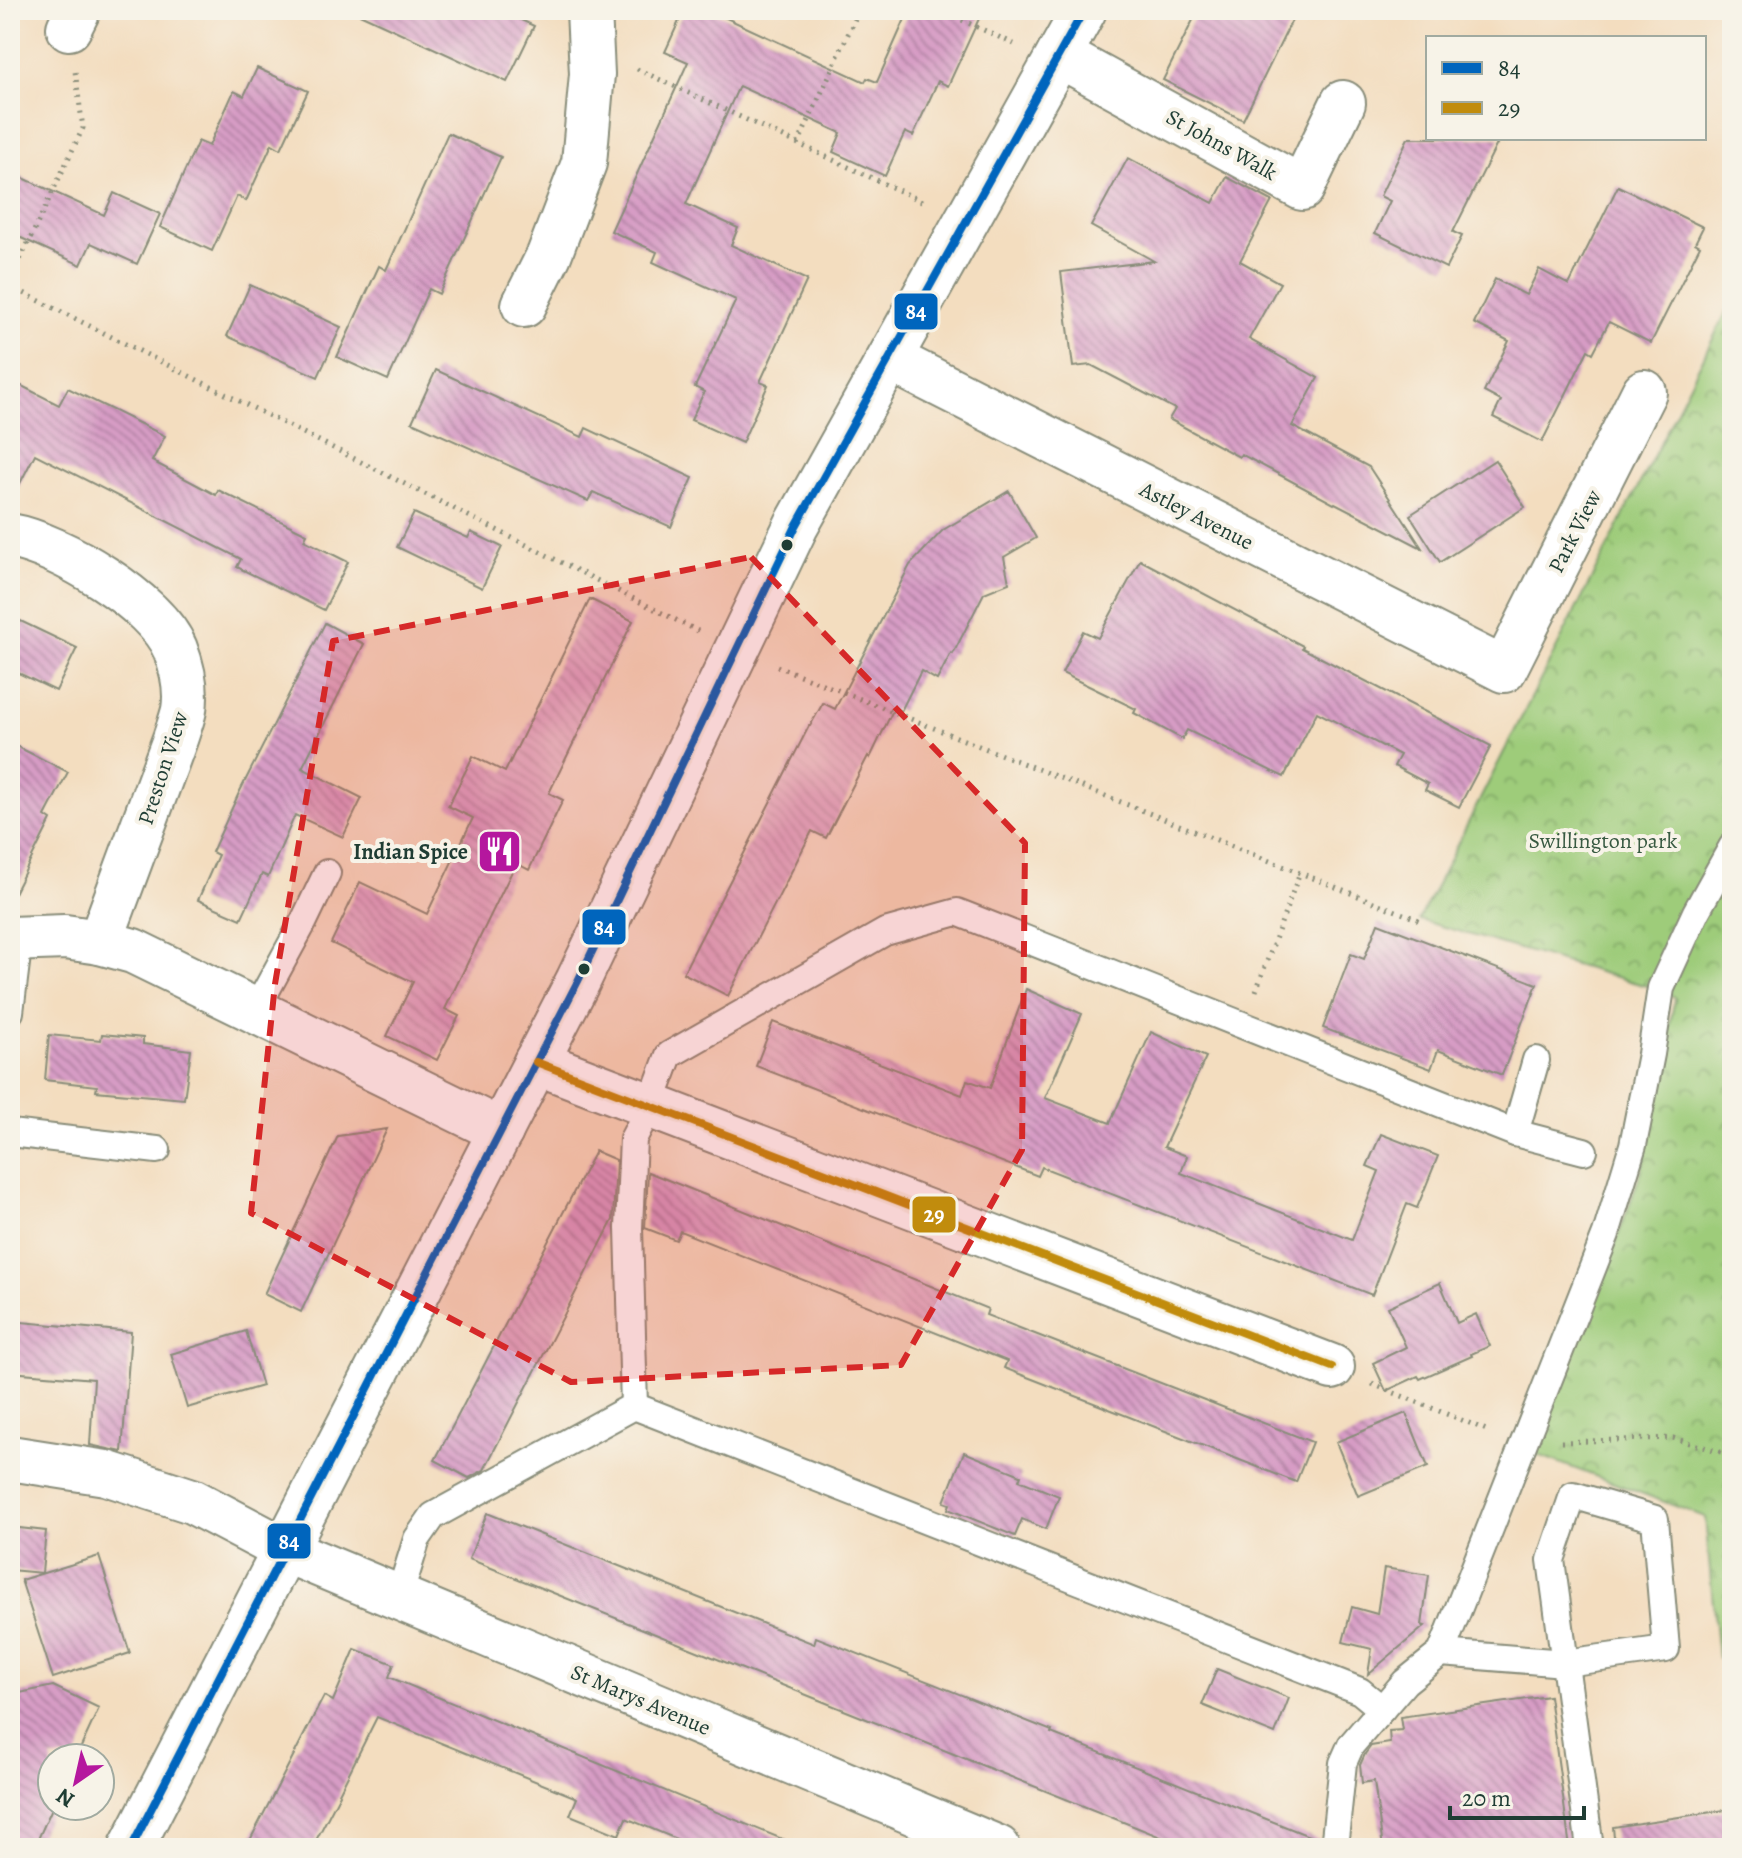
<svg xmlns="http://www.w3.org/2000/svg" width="1742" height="1858" viewBox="0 0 1742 1858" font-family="Alegreya,serif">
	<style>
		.park { fill: url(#park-crowns); stroke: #5e8457; stroke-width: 2 }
		.building { fill: url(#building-back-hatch) }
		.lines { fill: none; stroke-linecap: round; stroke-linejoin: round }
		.service-casing { stroke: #898d7a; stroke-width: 30 }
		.minor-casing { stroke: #898d7a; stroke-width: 48 }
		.path { stroke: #898d7a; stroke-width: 5; stroke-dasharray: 2 6; stroke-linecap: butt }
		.service { stroke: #fff; stroke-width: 26 }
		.minor { stroke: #fff; stroke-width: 44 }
		.bus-1-casing { stroke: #f7f3e8; stroke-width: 14 }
		.bus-2-casing { stroke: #f7f3e8; stroke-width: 14 }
		.bus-1 { stroke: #0065bd; stroke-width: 8 }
		.bus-2 { stroke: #c18c0d; stroke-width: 8 }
		.marked { fill: #d62828; fill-opacity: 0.2; stroke: #d62828; stroke-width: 6; stroke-dasharray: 16 10; stroke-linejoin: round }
		.bus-dot { fill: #1f3d34; stroke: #f7f3e8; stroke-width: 3 }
		.labels { text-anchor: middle; stroke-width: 8; stroke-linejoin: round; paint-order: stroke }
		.street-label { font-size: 22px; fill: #1f3d34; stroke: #f7f3e8 }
		.park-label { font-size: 22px; fill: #385a42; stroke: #f7f3e8 }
		.poi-label { font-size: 22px; font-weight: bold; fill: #1f3d34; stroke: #f7f3e8; text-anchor: end }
		.line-badge { stroke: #f7f3e8; stroke-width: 3 }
		.badge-label { font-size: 22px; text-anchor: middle; font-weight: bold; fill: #fff }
	</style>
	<defs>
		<pattern id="park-crowns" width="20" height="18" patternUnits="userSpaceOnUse" patternTransform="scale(2)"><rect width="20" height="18" fill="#9ecc7a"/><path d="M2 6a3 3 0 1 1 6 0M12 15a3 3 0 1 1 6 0" fill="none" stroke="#80a765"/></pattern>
		<pattern id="building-back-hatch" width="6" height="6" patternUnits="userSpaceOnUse" patternTransform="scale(2)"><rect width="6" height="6" fill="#d79cc5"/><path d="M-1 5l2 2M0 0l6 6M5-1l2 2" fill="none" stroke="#ae80a1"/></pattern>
	</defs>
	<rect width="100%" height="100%" fill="#f7f3e8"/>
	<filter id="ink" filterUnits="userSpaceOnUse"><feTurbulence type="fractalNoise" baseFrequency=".0125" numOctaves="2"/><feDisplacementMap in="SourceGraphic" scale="16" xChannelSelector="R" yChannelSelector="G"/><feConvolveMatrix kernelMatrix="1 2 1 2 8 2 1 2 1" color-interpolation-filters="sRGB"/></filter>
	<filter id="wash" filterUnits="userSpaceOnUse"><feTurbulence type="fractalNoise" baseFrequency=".006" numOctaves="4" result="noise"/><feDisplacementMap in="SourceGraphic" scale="32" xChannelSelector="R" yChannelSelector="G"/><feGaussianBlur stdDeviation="1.8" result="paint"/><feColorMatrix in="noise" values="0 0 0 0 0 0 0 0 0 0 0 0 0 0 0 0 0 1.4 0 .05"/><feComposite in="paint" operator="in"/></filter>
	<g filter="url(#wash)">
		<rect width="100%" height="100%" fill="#f3ddbf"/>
		<polygon class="park" points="1732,301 1732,1656 1718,1658 1705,1517 1530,1452 1614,1248 1642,1169 1675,998 1650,987 1419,920"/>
		<g id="blocks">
			<g class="building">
				<polygon points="351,10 500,10 534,26 507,82"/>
				<polygon points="684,10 709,10 865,82 867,78 877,82 909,10 983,10 948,86 938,81 913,136 905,132 885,176 833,152 841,133 739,86 686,204 738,228 731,245 807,280 760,382 768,385 742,443 691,420 704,392 695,387 736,300 653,262 657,252 611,231 688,62 665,52"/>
				<polygon points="1198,10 1297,10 1243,120 1163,80"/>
				<polygon points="257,68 308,91 281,149 272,144 246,201 237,196 212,251 160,227 198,141 209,146 234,91 244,96"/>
				<polygon points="448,133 501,157 439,294 429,289 388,380 337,357 379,266 386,270"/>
				<polygon points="1408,138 1500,138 1453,232 1462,236 1446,268 1375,233 1390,201 1380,196"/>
				<polygon points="1128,158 1213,203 1227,177 1272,201 1240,261 1280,283 1249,339 1318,378 1292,426 1369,467 1422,548 1335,503 1334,504 1241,454 1239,457 1169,419 1175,409 1091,365 1073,367 1061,272 1154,261 1091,226"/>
				<polygon points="10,172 104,215 114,193 160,214 137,264 91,243 81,265 10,233"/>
				<polygon points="1618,186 1703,227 1695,243 1700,246 1651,343 1609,322 1593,353 1588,350 1542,442 1493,417 1501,401 1484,392 1509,341 1474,323 1495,279 1526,295 1539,269 1569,285"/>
				<polygon points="250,285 341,327 318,377 227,336"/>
				<polygon points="436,370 582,437 586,428 693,478 671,527 593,492 588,501 412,422"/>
				<polygon points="10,380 59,405 68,388 165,436 152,461 216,495 218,490 307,534 304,540 348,562 324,610 237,567 241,559 35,454 10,503"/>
				<polygon points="1495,460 1525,507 1440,562 1410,515"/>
				<polygon points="1009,491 1036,538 1004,557 1009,583 984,593 953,654 951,653 937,680 921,671 901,711 894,708 870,758 868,756 826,838 812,831 728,996 683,973 809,726 810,726 823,703 835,709 910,565 943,530"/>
				<polygon points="414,513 468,538 471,532 502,547 482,588 397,547"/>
				<polygon points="1140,560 1303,646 1302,648 1491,746 1459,807 1425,790 1428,784 1394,766 1400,755 1317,712 1284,777 1187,730 1182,739 1134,713 1136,709 1062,673 1083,631 1098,638"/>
				<polygon points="590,599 633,621 549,793 563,800 529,870 516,863 445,1009 459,1016 437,1060 387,1036 413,982 331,943 360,882 427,914 473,818 448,806 473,756 505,772"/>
				<polygon points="10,616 77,648 56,691 10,669"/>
				<polygon points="325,623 364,644 302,768 362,798 343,837 295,815 268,877 262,874 241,919 198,900 218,855 212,852 238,795"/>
				<polygon points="10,743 68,772 45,816 51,820 10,901"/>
				<polygon points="1378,923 1537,984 1502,1075 1438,1050 1431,1069 1323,1028 1351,954 1364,959"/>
				<polygon points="1026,989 1082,1014 1045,1098 1110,1123 1151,1032 1206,1057 1164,1147 1187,1156 1181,1173 1352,1240 1379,1171 1367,1166 1381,1134 1438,1156 1417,1208 1407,1204 1372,1295 1042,1167 1038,1176 756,1066 773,1022 962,1095 967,1080 990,1088"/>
				<polygon points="102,1034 143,1038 143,1044 191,1050 184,1099 96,1091 97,1086 45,1080 49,1035 101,1040"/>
				<polygon points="387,1129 301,1312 264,1294 338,1136"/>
				<polygon points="595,1151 616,1160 613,1220 484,1470 469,1478 435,1460"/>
				<polygon points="648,1172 988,1309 986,1315 1312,1442 1296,1482 1004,1368 1007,1361 680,1231 676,1240 645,1228"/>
				<polygon points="1440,1283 1457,1323 1476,1314 1490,1346 1471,1354 1472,1356 1420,1379 1418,1376 1386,1391 1373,1363 1406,1347 1388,1307"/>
				<polygon points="10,1321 131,1332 122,1452 90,1445 94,1379 10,1372"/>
				<polygon points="246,1331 262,1386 187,1408 171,1354"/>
				<polygon points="1406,1413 1428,1467 1358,1496 1336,1442"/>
				<polygon points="964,1452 1021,1475 1019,1480 1059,1496 1046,1529 1022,1519 1015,1536 948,1509 950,1504 944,1502"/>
				<polygon points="487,1513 814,1644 816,1637 1052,1731 1051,1733 1319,1840 1318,1848 1188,1848 834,1706 469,1559"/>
				<polygon points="10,1527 46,1531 42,1573 10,1570"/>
				<polygon points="99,1556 130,1653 53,1678 21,1580"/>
				<polygon points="1384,1568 1429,1575 1422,1625 1425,1626 1368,1674 1372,1649 1343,1642 1352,1607 1377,1614"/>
				<polygon points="355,1649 394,1664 389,1677 804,1848 698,1848 626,1818 619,1835 570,1815 577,1798 377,1717 339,1793 340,1794 312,1848 246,1848 324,1696 333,1701"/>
				<polygon points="1217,1669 1289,1698 1275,1734 1202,1705"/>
				<polygon points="53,1686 99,1708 76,1758 52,1758 52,1806 53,1806 34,1848 10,1848 10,1695"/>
				<polygon points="1549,1696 1570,1848 1383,1848 1374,1781 1362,1783 1360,1765 1365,1754 1371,1746 1390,1743 1389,1731 1402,1730 1400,1717"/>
				<polygon points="1732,1809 1732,1848 1615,1848 1613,1827"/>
			</g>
		</g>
	</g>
	<g filter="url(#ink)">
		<use href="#blocks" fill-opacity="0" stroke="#898d7a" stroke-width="2"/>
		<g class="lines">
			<defs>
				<g id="service">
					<polyline points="255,1011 304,921 327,873"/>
					<polyline points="10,1012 19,939"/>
					<polyline points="10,1133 157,1150"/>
					<polyline points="1515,1133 1536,1060"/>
					<polyline points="634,1406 629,1228 633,1139 650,1106 669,1055 885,932 957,912 1515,1133 1584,1151"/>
					<polyline points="399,1597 417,1539 433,1516 634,1406 1360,1691 1382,1709"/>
					<polyline points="1441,1653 1565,1663 1666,1649 1655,1519 1573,1495 1551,1560 1590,1848"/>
					<polyline points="1334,1848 1343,1763 1351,1745 1405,1682 1441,1653 1606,1234 1633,1145 1651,1054 1661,988 1696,912 1732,847"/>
				</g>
				<g id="minor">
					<polyline points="69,28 78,10"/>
					<polyline points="1059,55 1302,188 1343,103"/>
					<polyline points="524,305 549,255 584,163 592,74 589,10"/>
					<polyline points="890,359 1504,670 1644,392"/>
					<path d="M10 536C59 544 156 602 175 649 182 667 187 690 184 710 182 719 178 730 175 739L100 942"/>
					<polyline points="10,939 65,937 100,942 133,951 501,1131"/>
					<polyline points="536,1062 1332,1367"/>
					<polyline points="10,1458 106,1473 192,1501 285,1550 998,1848"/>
					<polyline points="131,1848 578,981 796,526 1084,10"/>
				</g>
			</defs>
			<use href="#service" class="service-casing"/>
			<use href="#minor" class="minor-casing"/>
			<g class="path">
				<polyline points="940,10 1014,44"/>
				<polyline points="637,69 926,203"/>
				<polyline points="798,144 859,10"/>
				<polyline points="10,281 83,128 75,71"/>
				<polyline points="10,286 698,631"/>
				<polyline points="777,666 1419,920"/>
				<polyline points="1256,991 1300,872"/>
				<polyline points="1372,1384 1489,1431"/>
				<polyline points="1561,1442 1673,1438 1724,1453 1732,1458"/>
				<polyline points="1724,1453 1732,1446"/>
			</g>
			<use href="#service" class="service"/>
			<use href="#minor" class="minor"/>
			<defs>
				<polyline id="bus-1" points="131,1848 578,981 796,526 1084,10"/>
				<polyline id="bus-2" points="536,1062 1332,1367"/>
			</defs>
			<use href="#bus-1" class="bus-1-casing"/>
			<use href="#bus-2" class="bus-2-casing"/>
			<use href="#bus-1" class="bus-1"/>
			<use href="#bus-2" class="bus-2"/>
		</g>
	</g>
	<path class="marked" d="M751 557 1025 843 1022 1150 901 1365 571 1382 251 1213 275 984 333 641Z"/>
	<defs>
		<symbol id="restaurant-square" viewBox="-11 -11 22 22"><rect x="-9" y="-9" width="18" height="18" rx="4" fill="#b5179e" stroke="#f7f3e8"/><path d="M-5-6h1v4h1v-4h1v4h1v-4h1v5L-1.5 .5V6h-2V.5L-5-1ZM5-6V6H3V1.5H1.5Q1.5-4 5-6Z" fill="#fff"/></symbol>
	</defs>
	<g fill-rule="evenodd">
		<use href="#restaurant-square" x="474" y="826" width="51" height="51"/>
	</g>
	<g class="bus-dot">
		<circle cx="787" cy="545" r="7"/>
		<circle cx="584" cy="969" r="7"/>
	</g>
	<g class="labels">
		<g class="street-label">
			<text transform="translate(1222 144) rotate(29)" y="8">St Johns Walk</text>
			<text transform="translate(1197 515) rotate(27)" y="8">Astley Avenue</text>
			<text transform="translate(1574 531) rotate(-63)" y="8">Park View</text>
			<text transform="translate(162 768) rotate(-72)" y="8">Preston View</text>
			<text transform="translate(641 1699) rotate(23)" y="8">St Marys Avenue</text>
		</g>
		<g class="park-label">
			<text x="1603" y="848">Swillington park</text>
		</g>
		<g class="poi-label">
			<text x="468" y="859">Indian Spice</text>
		</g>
	</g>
	<g class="line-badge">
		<rect x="893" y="292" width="46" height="39" rx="8" fill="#0065bd"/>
		<rect x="581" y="908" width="46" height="38" rx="8" fill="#0065bd"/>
		<rect x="911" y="1195" width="46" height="39" rx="8" fill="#c18c0d"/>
		<rect x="266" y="1522" width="46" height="38" rx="8" fill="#0065bd"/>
	</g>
	<g class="badge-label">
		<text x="916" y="319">84</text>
		<text x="604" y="935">84</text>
		<text x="934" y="1222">29</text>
		<text x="289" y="1549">84</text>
	</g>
	<rect width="1742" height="1858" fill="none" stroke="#f7f3e8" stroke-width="40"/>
	<rect x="1426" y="36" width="280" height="104" fill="#f7f3e8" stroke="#a1aaa0" stroke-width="2"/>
	<rect x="1442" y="62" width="40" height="12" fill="#0065bd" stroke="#a1aaa0" stroke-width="2"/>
	<text x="1498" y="76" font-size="24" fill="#1f3d34">84</text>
	<rect x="1442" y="102" width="40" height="12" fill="#c18c0d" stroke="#a1aaa0" stroke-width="2"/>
	<text x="1498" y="116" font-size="24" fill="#1f3d34">29</text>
	<g transform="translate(76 1782) rotate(214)"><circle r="38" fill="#f7f3e8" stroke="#a1aaa0" stroke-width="2"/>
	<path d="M0-6L14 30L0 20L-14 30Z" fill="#b5179e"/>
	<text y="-12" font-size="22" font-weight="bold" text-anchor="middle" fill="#1f3d34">N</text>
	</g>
	<path d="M1450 1806v12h134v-12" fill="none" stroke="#1f3d34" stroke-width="4"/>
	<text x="1462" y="1806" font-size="24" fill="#1f3d34" stroke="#f7f3e8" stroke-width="6" paint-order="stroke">20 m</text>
</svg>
